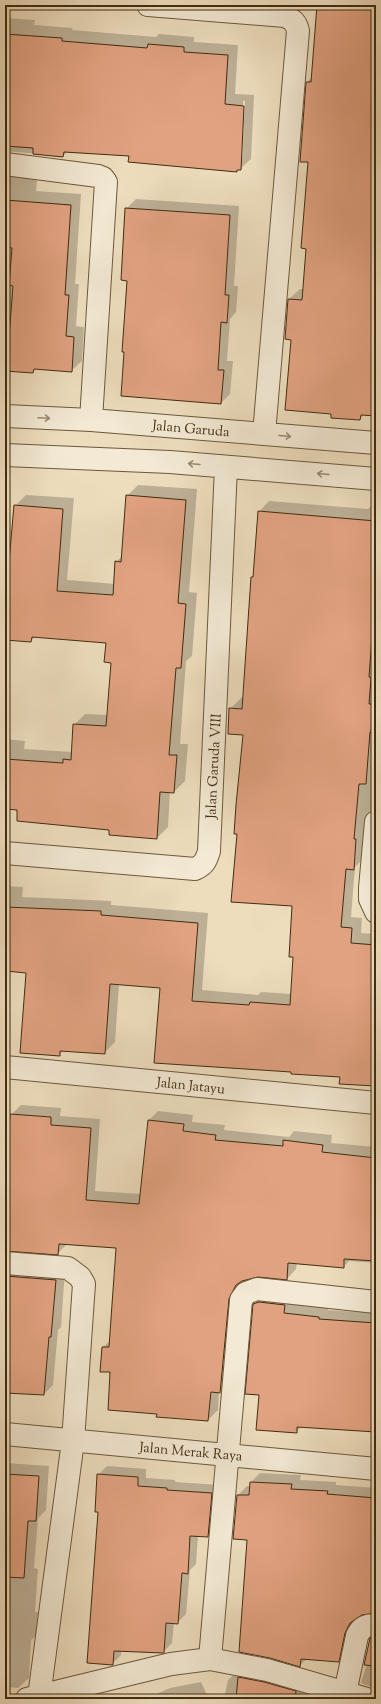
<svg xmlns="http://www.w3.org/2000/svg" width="381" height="1704" font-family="'Sorts Mill Goudy',serif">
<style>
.shadow{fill:#0003;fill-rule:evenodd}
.building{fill:#e1a281;stroke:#412c11}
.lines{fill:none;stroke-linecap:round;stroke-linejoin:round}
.street-casing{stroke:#6c583c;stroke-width:24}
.street{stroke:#f3e9d4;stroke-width:22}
.oneway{stroke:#9a8a72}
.labels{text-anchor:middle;stroke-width:3.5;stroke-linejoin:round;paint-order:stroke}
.street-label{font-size:14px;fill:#412c11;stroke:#f3e9d4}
</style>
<rect width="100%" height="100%" fill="#edddbd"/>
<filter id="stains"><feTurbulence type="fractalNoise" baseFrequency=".005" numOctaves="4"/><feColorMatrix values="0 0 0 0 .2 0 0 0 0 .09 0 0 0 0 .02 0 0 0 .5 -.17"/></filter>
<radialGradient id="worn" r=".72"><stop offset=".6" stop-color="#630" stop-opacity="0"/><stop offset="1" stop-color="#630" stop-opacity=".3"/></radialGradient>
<path class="shadow" d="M318,5H376V415L364,414L360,419L332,413L292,339L289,299L300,289H304L307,248L309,161L307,82L312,77Z
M5,18L35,20L34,25L73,28L72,30L156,37L159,34L194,37V42L238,45L235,94L254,95L251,159L240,169L237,170L130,155L68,151L63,156L5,151ZM243,101H245L242,161H240Z
M5,159L38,169L36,191L81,194L75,284H79L76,326L84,327L82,361L71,371L36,368L33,372L5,370L8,323H5Z
M136,199L239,206L234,286H238L236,312L230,319L227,361H233L230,394L221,403L125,351L128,280L126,209Z
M138,485L197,489L189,592L197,593L192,656L186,661L180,744H188L185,781L174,792L170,791L168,827L157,838L110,829L18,809L5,808V739L25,741L24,749L72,752L74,725L85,714L108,715L112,662L107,642L36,636L31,641L5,639L15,506L26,495L74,498L67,580L115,584L116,562L123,555L127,496Z
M269,501L368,509L376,501V809H372L367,815L364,858L355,867L351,917L362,918L361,933L376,934V1085L341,1076L292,1071L161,987L119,984L115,1042L105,1052L64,1050L59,1055L27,972L5,970V886L23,887L22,897L111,901V905L208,913L202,990L258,995L261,992L292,994L294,956L293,906L238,833L244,734L230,709L241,698H243L252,577L255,574L259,512Z
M21,1105L61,1108L60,1116L100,1119L95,1191L141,1194L149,1120L158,1111L193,1115L192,1122L225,1125L224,1130L289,1137L294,1131L332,1135L331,1143L376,1147V1263L349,1261L343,1267L297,1262L296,1269L287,1279L258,1276L242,1281L238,1288L230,1382L219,1391L218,1410L208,1420L158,1413L111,1371L103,1347L111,1340L117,1247L67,1244L57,1254L5,1250V1186H6L11,1115Z
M5,1261L65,1270L61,1327L58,1330L53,1385L44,1394L5,1392Z
M265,1294L294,1295L293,1304L328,1307V1310L376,1313V1437L371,1436V1431L302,1426L296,1432L260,1394L255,1304Z
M5,1463L49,1466L46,1510L38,1518L34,1568L38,1569L35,1612H38L36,1636L31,1640L29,1678L18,1688L5,1687Z
M107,1466L146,1469V1478L175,1480V1482L220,1485L216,1528L208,1536H198L196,1564L190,1570L186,1614L177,1623L174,1622L172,1643L163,1652L121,1650V1655L112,1664L99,1511L98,1475Z
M260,1473L301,1475L300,1480L336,1482V1485L376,1488V1612L363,1613L357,1617L354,1623L348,1652L338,1661L307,1659L300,1665L248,1539L238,1495L247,1486H251V1482Z
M376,1634V1689L361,1683L367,1664L370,1640Z
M238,1671L305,1682L303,1695L323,1699H224L228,1680Z
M201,1682L209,1699H145L170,1688Z"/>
<path class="building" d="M317,5H376V416L361,415L360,420L331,418V414L285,410L291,340L285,339L288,299L302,300L306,249L301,248L308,162H300L306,82H311Z
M5,34L62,38V41L147,48L148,44L184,47V52L228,55L225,104L244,106L241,170H237V172L128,162L129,156L64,152L63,157L33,154V148L5,146Z
M5,200L71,205L65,295H69L66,336L74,337L72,372L34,369L33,373L5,371L6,336L9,337L13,286L9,285L12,248L5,247Z
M125,208L230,215L225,295H229L227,323L221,322L218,370H224L221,404L121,396L124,352H122L127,281L121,280Z
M126,495L186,500L178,603L186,604L181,668H176L169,755H177L174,793L160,792L157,839L109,835V830L17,821V810L5,809V759L63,763V759L71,760L73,724L106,726L111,663L104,662L106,643L32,637L31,642L5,640V608L14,505L63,509L57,591L113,595L115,561L121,562Z
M258,511L376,521V584L369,677L371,678L369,704H373L371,732H370L366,784H359L354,839H356L354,870L346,869L341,927L352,928L351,943L376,945V1086L339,1084L340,1077L291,1074V1072L154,1063L160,988L110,984L105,1054L60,1051V1056L20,1053L26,973L6,971L8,934H5V907L101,911V915L198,923L192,1001L249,1005L250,1002L290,1005L293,957H289L292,906L231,902L237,834H234L236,805L243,735L228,734L229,708L242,709L251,577H253Z
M10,1114L51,1117V1125L91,1128L86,1200L139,1204L148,1120L184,1124L183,1131L216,1135L215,1140L283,1146V1140L323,1145L322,1152L376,1158V1261L344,1259V1268L288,1263L287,1280L258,1277L242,1281L236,1285L229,1299L220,1393L211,1392L208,1421L156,1417L157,1414L108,1410L110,1372H100L102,1347H109L116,1248L59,1244L58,1255L5,1251V1194Z
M5,1276L56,1280L51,1337H49L44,1395L5,1393Z
M259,1302L285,1305L284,1313L319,1317V1319L376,1323V1432L297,1427V1433L256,1430L259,1395L245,1394L253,1304Z
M5,1474L39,1476L36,1521H28L24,1578L5,1577Z
M97,1474L138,1477V1486L167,1488V1490L212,1493L208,1537L190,1536L188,1574L182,1573L178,1624L166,1623L164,1653L114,1651L113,1665L87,1663L98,1512H95Z
M250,1482L292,1484L291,1489L328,1491L327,1494L376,1498V1613L362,1615L350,1623L345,1633L339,1662L301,1659L300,1667L270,1658L239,1652L247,1540L233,1539L237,1495H249Z
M370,1638H376V1666L364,1665Z
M238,1677L264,1682L296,1691L295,1699H236Z"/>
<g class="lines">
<g class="street-casing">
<path id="street" d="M148,5L285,16C293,20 296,22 298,31L264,434
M5,164L98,176L103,178L106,182L91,420
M5,416L91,420L376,443
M5,455L170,462L376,479
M376,822L370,888V899L376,912
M5,853L195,869C204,865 206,861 209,851L226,467
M5,1067L376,1103
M5,1263L68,1268L80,1277L84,1284L73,1441L39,1697
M5,1434L376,1469
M210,1659L241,1300L246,1293L257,1289L376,1302
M345,1693L357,1636C361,1627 366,1625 376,1625
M27,1699L171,1664L210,1659L267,1670L367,1699"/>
</g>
<use href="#street" class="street"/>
</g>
<defs><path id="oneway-shaft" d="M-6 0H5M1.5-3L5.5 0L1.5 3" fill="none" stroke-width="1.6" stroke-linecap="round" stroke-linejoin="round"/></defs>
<g class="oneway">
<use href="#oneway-shaft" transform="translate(44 418) rotate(3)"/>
<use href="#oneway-shaft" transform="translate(285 436) rotate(5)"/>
<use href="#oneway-shaft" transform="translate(194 464) rotate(-175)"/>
<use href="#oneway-shaft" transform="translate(323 474) rotate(-175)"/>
</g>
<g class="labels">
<g class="street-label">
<text transform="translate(191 428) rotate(5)" y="5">Jalan Garuda</text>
<text transform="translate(213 766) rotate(-87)" y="5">Jalan Garuda VIII</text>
<text transform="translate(191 1085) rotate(6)" y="5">Jalan Jatayu</text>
<text transform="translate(191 1451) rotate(5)" y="5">Jalan Merak Raya</text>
</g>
</g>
<rect width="381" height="1704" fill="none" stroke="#edddbd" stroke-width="20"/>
<rect x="6" y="6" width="369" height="1692" fill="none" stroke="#412c11" stroke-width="2"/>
<rect x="10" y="10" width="361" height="1684" fill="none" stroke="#412c11"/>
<rect width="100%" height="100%" filter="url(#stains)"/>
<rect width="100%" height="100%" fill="url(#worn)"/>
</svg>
